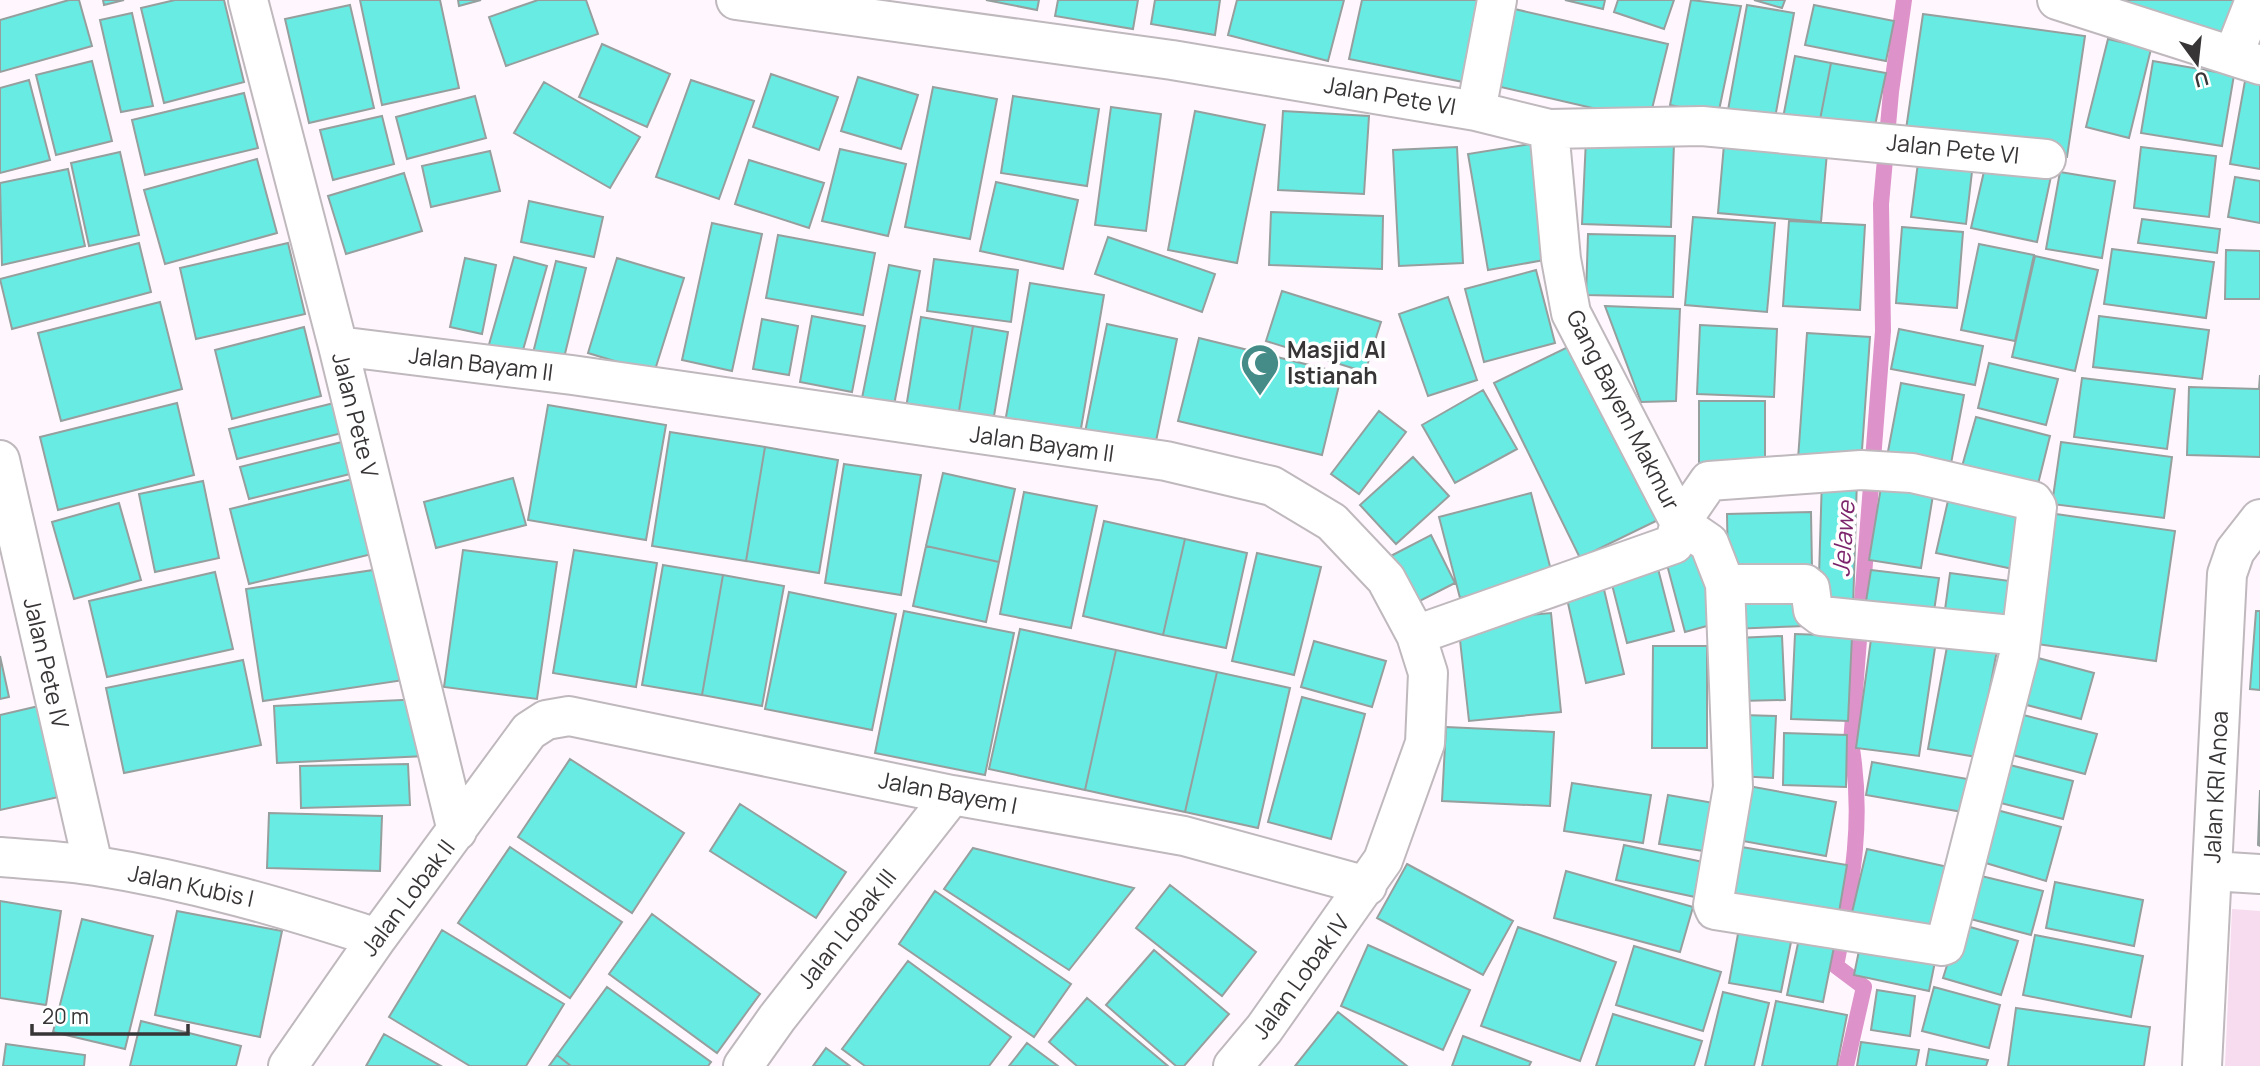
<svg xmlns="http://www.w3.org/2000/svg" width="2260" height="1066" font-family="Manrope,sans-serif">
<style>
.green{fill:#f7dbef}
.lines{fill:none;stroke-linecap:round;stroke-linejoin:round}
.stream{stroke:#de92ca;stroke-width:16}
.building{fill:#68ebe3;stroke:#969f9e;stroke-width:2}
.minor-casing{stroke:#bfb8bd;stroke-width:42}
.minor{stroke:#fff;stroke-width:38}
.labels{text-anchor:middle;stroke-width:7;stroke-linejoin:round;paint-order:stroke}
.street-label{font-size:23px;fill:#383537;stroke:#fff}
.poi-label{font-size:23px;font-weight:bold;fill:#383537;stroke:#fff;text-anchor:start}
.water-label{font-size:24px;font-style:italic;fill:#7d256c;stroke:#fff}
</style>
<rect width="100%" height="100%" fill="#fff7fd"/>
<path class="green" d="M2232,909L2260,911V1066H2225Z"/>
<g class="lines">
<path class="stream" d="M1846,1066L1864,987L1836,966C1851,888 1865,823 1851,743L1883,331L1881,204L1891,92L1904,0"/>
</g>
<path class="building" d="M69,0H79L92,46L0,72V20Z
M103,0H124L104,5Z
M175,0H224L244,82L164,103L141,8Z
M360,0H440L459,88L382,105Z
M458,0H481L459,6Z
M538,0H586L598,34L506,66L489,17Z
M986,0H1039L1037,10Z
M1058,0H1138L1133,29L1055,16Z
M1155,0H1220L1215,35L1151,24Z
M1237,0H1344L1328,61L1228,35Z
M1362,0H1485L1468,83L1349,59Z
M1565,0H1605L1603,9Z
M1618,0H1674L1664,29L1614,12Z
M1691,0L1741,6L1718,115L1670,105Z
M1754,0H1785L1782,8Z
M2108,0H2234L2218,46Z
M350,5L374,108L309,123L285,19Z
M1747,5L1794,13L1775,118L1728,110Z
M1814,5L1894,21L1886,61L1805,45Z
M1510,8L1668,44L1649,121L1492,85Z
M132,13L153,106L121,112L100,20Z
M1923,14L2085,36L2067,157L1905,136Z
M2108,39L2151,49L2129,138L2086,127Z
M602,44L670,74L647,127L579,97Z
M1795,56L1831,63L1819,125L1783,118Z
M92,61L112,141L56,155L36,75Z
M2153,61L2234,75L2222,146L2141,133Z
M1831,63L1886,73L1873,135L1819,125Z
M771,74L838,97L819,150L753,127Z
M858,77L918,95L901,149L841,131Z
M29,80L50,160L0,173V88Z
M691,80L754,101L719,199L656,177Z
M2245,81L2260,84V169L2230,164Z
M544,82L640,137L610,188L514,133Z
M933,87L997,99L970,239L905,227Z
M244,93L258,148L145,175L132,120Z
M475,96L486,138L407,159L396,117Z
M1013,96L1099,109L1087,186L1001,173Z
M1111,107L1161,114L1146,231L1095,225Z
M1195,111L1265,125L1237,263L1168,250Z
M1283,111L1369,116L1364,194L1278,190Z
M382,116L394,164L333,180L320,130Z
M1725,133L1828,141L1821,222L1718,213Z
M1586,139L1674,143L1671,227L1582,224Z
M1531,144L1550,259L1488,270L1468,154Z
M1457,147L1463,263L1399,266L1393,150Z
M1920,147L1974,154L1966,224L1911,217Z
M2141,147L2216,156L2209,217L2134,208Z
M840,149L906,164L888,236L822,221Z
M490,151L500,191L431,207L422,166Z
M120,152L139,235L89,246L71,163Z
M1988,154L2053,167L2037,242L1971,228Z
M257,159L277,233L165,264L144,190Z
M749,160L824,183L809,228L735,204Z
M68,169L85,246L2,265L0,183Z
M2060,172L2115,181L2102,258L2046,249Z
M404,173L422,231L346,254L328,196Z
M2235,177L2260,181V223L2228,217Z
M996,182L1078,200L1063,269L980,251Z
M529,201L603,217L594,257L521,242Z
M1271,212L1383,216L1382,269L1269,265Z
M1693,217L1775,223L1767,312L1685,305Z
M2142,219L2220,229L2217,253L2138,243Z
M1789,221L1865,225L1860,310L1783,306Z
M712,223L762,234L732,371L682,360Z
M1902,227L1963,232L1957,308L1896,303Z
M1588,234L1675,236L1673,297L1586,295Z
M778,235L875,253L863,315L766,298Z
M1108,237L1215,274L1202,312L1095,274Z
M139,243L151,292L12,329L0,279Z
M288,243L305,314L196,339L180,268Z
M1979,244L2034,255L2015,341L1961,330Z
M2112,249L2214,262L2206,318L2104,304Z
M2226,250L2260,251V299H2225Z
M2035,256L2098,270L2075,371L2012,357Z
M514,257L547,266L521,357L488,348Z
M465,258L496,265L482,334L450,327Z
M617,258L684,278L654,373L588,353Z
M934,259L1018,270L1011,322L927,311Z
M556,261L586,268L561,370L531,361Z
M889,265L920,271L894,405L862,398Z
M1536,270L1555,343L1484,362L1465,289Z
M1030,283L1104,295L1079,440L1004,428Z
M1282,291L1381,322L1365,372L1266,341Z
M1448,297L1477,380L1428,396L1399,314Z
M160,302L182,389L61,421L38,333Z
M1605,306L1680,309L1676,401L1641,402Z
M812,316L865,326L852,392L800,382Z
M2099,316L2209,330L2202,379L2093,367Z
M921,317L973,326L956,429L904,420Z
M762,319L798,326L789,375L753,369Z
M1107,324L1177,339L1154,451L1084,437Z
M1700,325L1777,329L1774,397L1697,394Z
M973,326L1008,332L991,434L956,429Z
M304,327L321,396L232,419L215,350Z
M1899,329L1983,346L1975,385L1891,369Z
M1807,333L1870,337L1861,464L1798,459Z
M1199,338L1342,373L1322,455L1178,421Z
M1572,345L1658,520L1580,558L1494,383Z
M1989,363L2058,379L2046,425L1978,408Z
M2260,375V457L2187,455L2189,387L2259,389Z
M2082,378L2175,389L2167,449L2074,437Z
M1901,383L1964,395L1949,474L1886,462Z
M1483,390L1517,449L1455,483L1422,425Z
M1699,401H1765V474H1699Z
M177,403L194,475L58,510L40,437Z
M334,403L342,433L237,459L229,429Z
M548,405L666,425L646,540L528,520Z
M1379,411L1406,432L1359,494L1331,474Z
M1976,417L2050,436L2035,496L1959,477Z
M670,432L765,447L746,561L652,546Z
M346,441L354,473L249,499L240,467Z
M2061,442L2172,457L2164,518L2052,504Z
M765,447L838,460L819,573L746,561Z
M1413,457L1449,496L1396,544L1360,505Z
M844,464L921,475L901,595L825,583Z
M943,473L1015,489L999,562L926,546Z
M1883,475L1935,483L1921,568L1869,560Z
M357,478L376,553L249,584L230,509Z
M513,478L526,525L436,548L424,502Z
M1822,478L1857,479L1853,609H1818Z
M203,481L219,558L155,572L139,494Z
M1024,492L1097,506L1071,628L1000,614Z
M1950,492L2032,510L2018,570L1936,553Z
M1531,493L1552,574L1460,598L1439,517Z
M119,503L141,580L74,599L52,522Z
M1811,512L1812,569L1728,571L1727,514Z
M2049,513L2175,531L2156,661L2030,643Z
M1104,521L1185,539L1163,635L1083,616Z
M1431,535L1455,583L1408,607L1383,560Z
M1185,539L1247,553L1226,648L1163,635Z
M926,546L999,562L986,622L913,606Z
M463,550L557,562L537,699L444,687Z
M574,550L657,563L636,687L553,673Z
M1706,550L1725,621L1685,632L1666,561Z
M1257,553L1321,567L1294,675L1232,661Z
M1656,561L1674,631L1627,643L1609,573Z
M663,565L723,575L702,695L642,685Z
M387,568L404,680L263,701L246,589Z
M1871,570L1939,578L1932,624L1864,614Z
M215,572L233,649L107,677L89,601Z
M1950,573L2025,583L2019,627L1944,617Z
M723,575L784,586L762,706L702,695Z
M1602,581L1624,674L1586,683L1565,590Z
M789,592L896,614L872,730L765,709Z
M1806,594V626L1731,629L1730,597Z
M904,611L1014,633L985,775L875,753Z
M2256,611H2260V690L2250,689Z
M1551,613L1561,712L1469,721L1458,622Z
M1020,629L1116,650L1085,790L989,769Z
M1872,632L1936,641L1919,756L1856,748Z
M1795,634L1852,636L1848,721L1791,719Z
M1782,636L1785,700L1740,701L1737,638Z
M1949,636L1998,645L1977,757L1928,749Z
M1314,641L1386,661L1372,707L1301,687Z
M1653,646H1707V748H1652Z
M1116,650L1217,672L1185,812L1085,790Z
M2027,655L2094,673L2081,719L2015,702Z
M0,656L9,697L0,699Z
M243,660L261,745L124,773L106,688Z
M1217,672L1290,688L1258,828L1185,812Z
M1302,697L1365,714L1331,839L1268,822Z
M423,699L426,756L277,763L274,706Z
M43,705L63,796L0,810V715Z
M2012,712L2097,734L2085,774L2001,752Z
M1741,715L1776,716L1773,778L1738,776Z
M1446,727L1554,732L1550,806L1442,801Z
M1784,733L1847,735L1846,787L1783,785Z
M570,759L684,833L632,913L518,837Z
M1872,762L1973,780L1968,813L1866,795Z
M2002,763L2073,781L2063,819L1993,801Z
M408,764L410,805L301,808L300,766Z
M1572,783L1651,795L1643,843L1564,831Z
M1743,785L1836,802L1826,856L1732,839Z
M2260,790V846L2258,845Z
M1668,795L1725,805L1716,853L1659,844Z
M740,804L846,872L816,918L710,851Z
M1993,809L2061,827L2046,881L1979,861Z
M269,813L382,816L380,871L267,868Z
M1624,845L1703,862L1695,897L1616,880Z
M1736,846L1847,865L1837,924L1726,906Z
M510,847L622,922L570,998L458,923Z
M973,848L1134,888L1069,970L944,889Z
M1867,849L1957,869L1940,941L1850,921Z
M1407,864L1513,921L1483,975L1377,918Z
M1566,871L1693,907L1680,952L1554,918Z
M1973,874L2043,891L2031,935L1963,917Z
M2055,882L2143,900L2134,946L2046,928Z
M1170,885L1256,952L1222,996L1136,928Z
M935,891L1071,984L1034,1037L899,944Z
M0,901L61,911L46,1005L0,998Z
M177,911L282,931L260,1037L155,1015Z
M652,914L760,994L717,1053L609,974Z
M82,919L153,936L125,1049L53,1032Z
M1740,923L1793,932L1781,992L1729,983Z
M1960,924L2018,941L2001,995L1943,978Z
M1518,927L1616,962L1580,1061L1481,1026Z
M442,930L564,1004L526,1066H470L389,1017Z
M1800,934L1835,942L1823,1002L1787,995Z
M2035,935L2143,956L2131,1017L2023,995Z
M1862,936L1937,952L1929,991L1854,975Z
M1368,945L1470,990L1443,1050L1341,1006Z
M1634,946L1721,972L1703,1031L1616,1005Z
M1154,950L1229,1014L1184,1066H1176L1106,1005Z
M908,961L1011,1037L989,1066H865L842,1049Z
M607,987L711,1062L708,1066H571L557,1055Z
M1934,987L2000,1005L1989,1048L1922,1031Z
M1877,990L1915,996L1910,1036L1871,1030Z
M1723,992L1769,1003L1754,1066H1705Z
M1087,998L1168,1066H1077L1049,1042Z
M1776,1001L1847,1015L1837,1066H1762Z
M2016,1008L2150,1027L2144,1066H2008Z
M1338,1012L1407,1066H1295Z
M1613,1014L1702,1041L1694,1066H1596Z
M141,1021L241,1046L236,1066H130Z
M384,1034L441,1066H366Z
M1463,1036L1531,1062L1529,1066H1452Z
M1861,1042L1919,1050L1916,1066H1857Z
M1027,1043L1058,1066H1009Z
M6,1044L85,1055L84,1066H3Z
M826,1048L850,1066H813Z
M1929,1049L1988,1060L1986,1066H1926Z
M557,1055L571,1066H549Z"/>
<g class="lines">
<g class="minor-casing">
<path id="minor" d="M248,0L338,346L457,831
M736,0L1172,60L1476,111L1549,129L1702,126L2046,159
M2057,0L2260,65
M2233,56L2255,0
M1476,111L1497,0
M338,346L572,375L1166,461L1272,486L1332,522L1386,579L1416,635L1428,673L1425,743L1383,860L1264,1029L1233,1066
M0,460L93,865
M1861,470L1912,473L2033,501L2037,507L2019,655L1945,945L1942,946L1715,910L1713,905L1733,787L1725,584L1709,543L1680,523L1709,481Z
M1725,584H1805L1810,588L1813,610L1821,616L2021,636
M1416,635L1674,544L1680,523L1571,313L1561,259L1549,129
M0,857C32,860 65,861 96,866C192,881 284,908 377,938
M2212,871L2260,874
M288,1066L377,938L529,731L546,720L569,716L952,795L1184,836L1367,886
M743,1066L777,1018L952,795
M2202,1066L2227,574L2235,551L2260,519"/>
</g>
<use href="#minor" class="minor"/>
</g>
<defs>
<g id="mosque-pin" transform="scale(2.0125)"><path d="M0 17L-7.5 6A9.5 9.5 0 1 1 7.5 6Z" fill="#458c88" stroke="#fff"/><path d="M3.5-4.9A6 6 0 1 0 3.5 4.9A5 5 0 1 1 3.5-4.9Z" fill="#fff"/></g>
</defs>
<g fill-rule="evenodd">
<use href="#mosque-pin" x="1260" y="363"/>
</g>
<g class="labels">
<g class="street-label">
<text transform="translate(1390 96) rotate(10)" y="8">Jalan Pete VI</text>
<text transform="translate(1953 149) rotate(6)" y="8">Jalan Pete VI</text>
<text transform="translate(481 364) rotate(7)" y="8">Jalan Bayam II</text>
<text transform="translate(1623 410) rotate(63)" y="8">Gang Bayem Makmur</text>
<text transform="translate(355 415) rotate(76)" y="8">Jalan Pete V</text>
<text transform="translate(1042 444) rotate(8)" y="8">Jalan Bayam II</text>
<text transform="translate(46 663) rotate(77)" y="8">Jalan Pete IV</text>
<text transform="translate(2216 787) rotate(-87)" y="8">Jalan KRI Anoa</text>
<text transform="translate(948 793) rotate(11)" y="8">Jalan Bayem I</text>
<text transform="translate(191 886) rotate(12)" y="8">Jalan Kubis I</text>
<text transform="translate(408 898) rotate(-53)" y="8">Jalan Lobak II</text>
<text transform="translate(847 929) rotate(-52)" y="8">Jalan Lobak III</text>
<text transform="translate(1301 977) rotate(-54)" y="8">Jalan Lobak IV</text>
</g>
<g class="poi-label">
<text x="1287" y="358">Masjid Al<tspan x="1287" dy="26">Istianah</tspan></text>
</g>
<g class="water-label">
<text transform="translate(1844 539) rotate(-86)" y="8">Jelawe</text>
</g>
</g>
<g transform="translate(2197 63) rotate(165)" stroke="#ffffff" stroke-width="5" paint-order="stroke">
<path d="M0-5L12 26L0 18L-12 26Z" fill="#383537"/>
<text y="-10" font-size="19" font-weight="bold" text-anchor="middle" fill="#383537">U</text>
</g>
<path d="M32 1024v10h156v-10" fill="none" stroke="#383537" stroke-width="3.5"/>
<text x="42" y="1024" font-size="21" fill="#383537" stroke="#ffffff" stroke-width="5" paint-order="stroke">20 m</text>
</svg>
